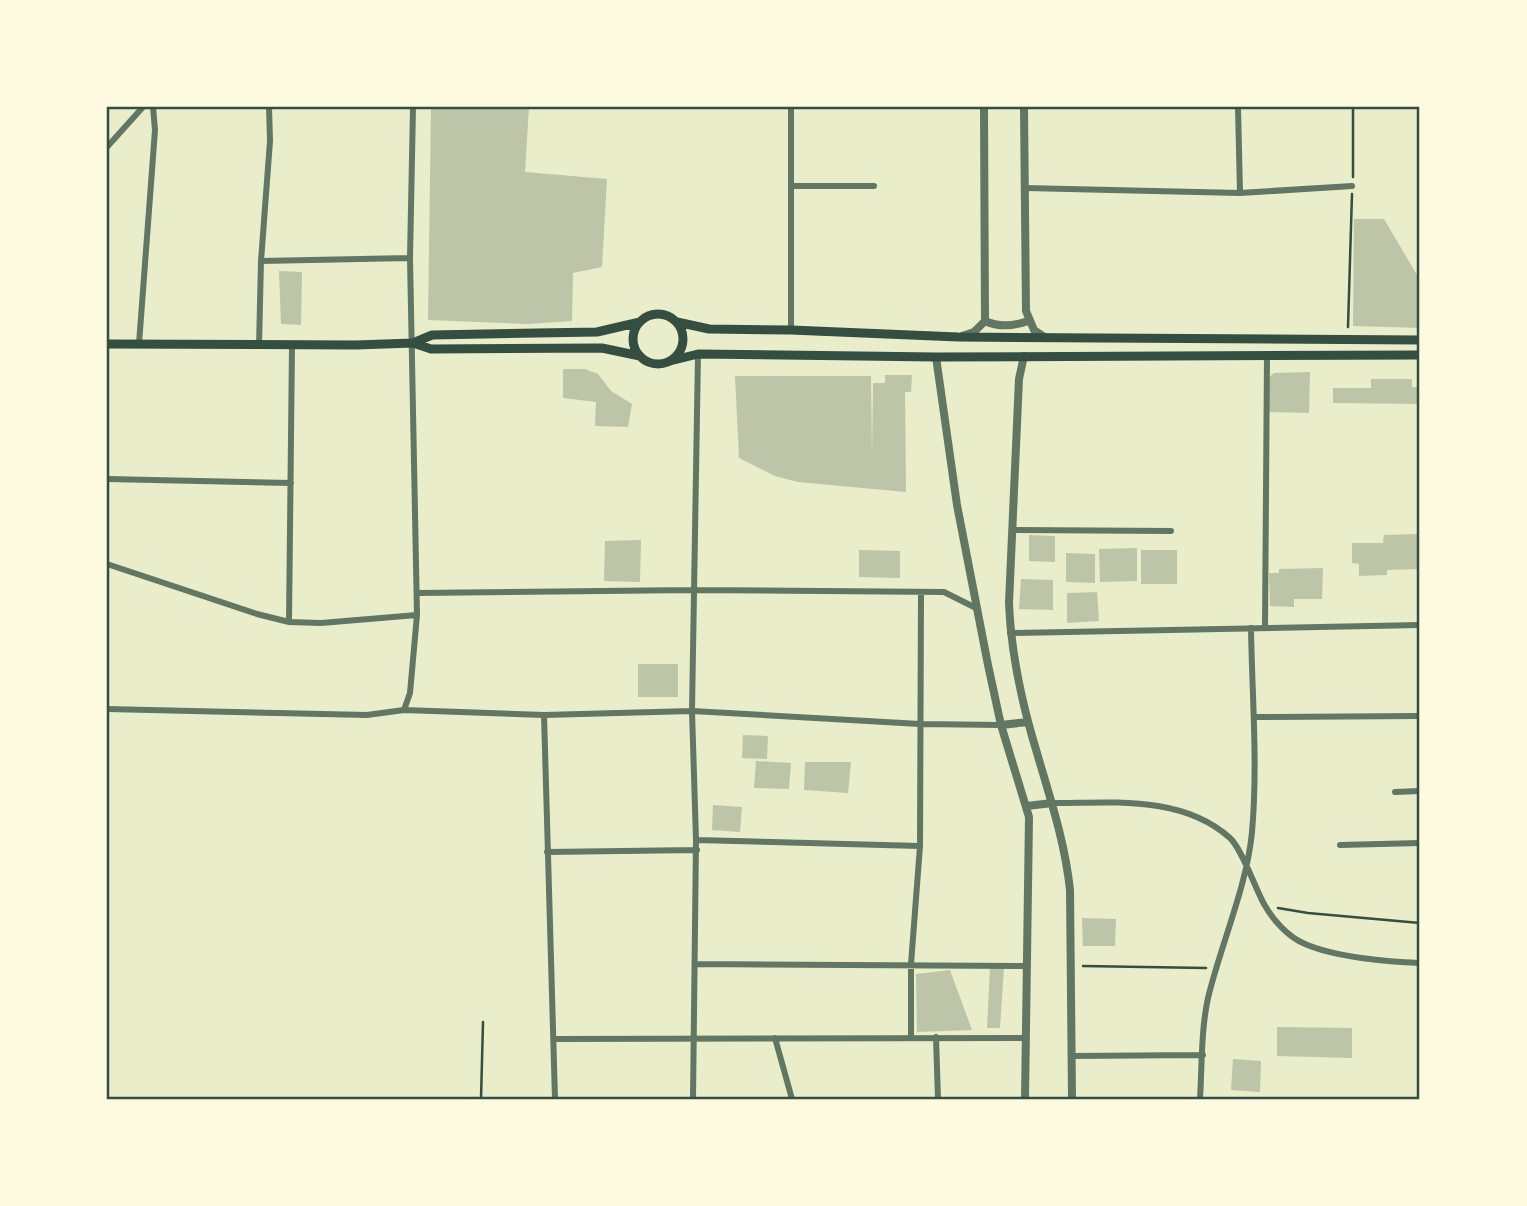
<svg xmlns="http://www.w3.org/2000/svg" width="1527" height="1206" font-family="'Work Sans',sans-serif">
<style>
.building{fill:#bcc5a7}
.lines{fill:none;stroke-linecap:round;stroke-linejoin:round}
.path{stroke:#344e41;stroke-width:2.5}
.minor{stroke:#617663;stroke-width:6}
.tertiary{stroke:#617663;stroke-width:8}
.secondary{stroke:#344e41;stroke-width:9}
.neatline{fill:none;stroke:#344e41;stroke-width:2.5}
</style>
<rect width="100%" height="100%" fill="#e9edc9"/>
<path class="building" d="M431,107H529L525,172L607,179L602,267L573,273L572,321L528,324L428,320Z
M1354,219H1384L1420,280V328L1353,326Z
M279,271L302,272L301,325L281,324Z
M563,369H585L598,374L611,391L632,404L628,427L595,426L596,402L563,398Z
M1310,372L1309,413L1267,412L1268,378L1274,373Z
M885,375H912L911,392H905L906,492L798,482L775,476L739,458L735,376H871L872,457L873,383H885Z
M1371,379H1412V387H1420V404L1333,403V388H1371Z
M1420,534V569L1387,570V575L1359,576V564L1352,563V543H1383L1384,535Z
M1029,535L1055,536V562L1029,561Z
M641,540L640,582L604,581L605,541Z
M1137,548V581L1100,582L1099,549Z
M859,550L900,551V578L859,577Z
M1141,550H1177V584H1141Z
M1066,553L1095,554V583L1066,582Z
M1323,568L1322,599H1294V607L1270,606L1269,573H1279V569Z
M1021,579L1053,580V610L1019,609Z
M1097,592L1099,621L1067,623V593Z
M638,664H678V697H638Z
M743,735L768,736L767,759L742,758Z
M756,761L791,763L789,789L754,788Z
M805,762H851L848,793L804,790Z
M713,805L742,807L740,832L712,830Z
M1082,918L1116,919L1115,946H1083Z
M990,967L1004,968L1000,1028H987Z
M950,970L972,1030L917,1032L916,974Z
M1277,1027L1352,1028V1058L1277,1056Z
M1233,1059L1261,1061L1260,1092L1231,1090Z"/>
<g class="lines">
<path class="path" d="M1353,177V107
M1348,327L1352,194
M1278,908L1308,913L1420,923
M1083,966L1206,968
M481,1099L483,1022"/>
<path class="minor" d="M791,107V330
M1238,107L1240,193
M107,147L143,107
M791,186H874
M1025,188L1240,193L1352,186
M261,261L410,258
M139,344L155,130L153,107
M259,346L261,261L270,141L269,107
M107,479L291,483
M1014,530L1171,531
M107,564L257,614L289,622L321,623L417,615
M417,593L694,590L944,592L978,609
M289,622L292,345
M1265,628L1267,355
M1010,633L1420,625
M107,709L367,715L404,710L544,715L692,711L920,724L1001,725
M404,710L410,693L417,615L410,258L413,107
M544,715L555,1099
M1255,717L1420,716
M1395,792L1420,791
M1052,803C1112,803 1182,795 1230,838C1242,849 1255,888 1264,904C1273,920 1288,937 1305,944C1335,957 1387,962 1420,963
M696,840L920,846
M1340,845L1420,843
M547,852L697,850
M695,964L1027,966
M911,1036V964L920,846L921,592
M936,1037L938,1099
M775,1038L792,1099
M554,1039L1026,1038
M1071,1056L1203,1055
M693,1099L696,840L692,711L698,354
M1200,1099C1202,1066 1201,1030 1208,998C1221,944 1247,886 1252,832C1258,764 1252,696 1251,628"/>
<path class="tertiary" d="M1024,107L1026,311L1034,330L1046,338
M985,321C998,327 1014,326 1028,321
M962,336L974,332L985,321L984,107
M1024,356L1019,379L1009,603C1011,654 1022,704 1037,753C1050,798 1065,842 1070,890L1072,1099
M936,357L957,505L988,665L1001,725L1029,817L1025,1099
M1001,725L1028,722
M1027,806L1052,803"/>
<path class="secondary" d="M633 339a25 25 0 1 1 50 0a25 25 0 1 1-50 0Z
M677,322L709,329L791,330L958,337L1420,340
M413,343L431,349L602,348L640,356
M107,344L356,345L413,343L432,335L597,332L640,322
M670,361L698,354L936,357L1420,355"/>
</g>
<rect width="1527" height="1206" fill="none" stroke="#fefae0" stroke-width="217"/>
<rect x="108" y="108" width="1310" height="990" class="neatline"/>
</svg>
